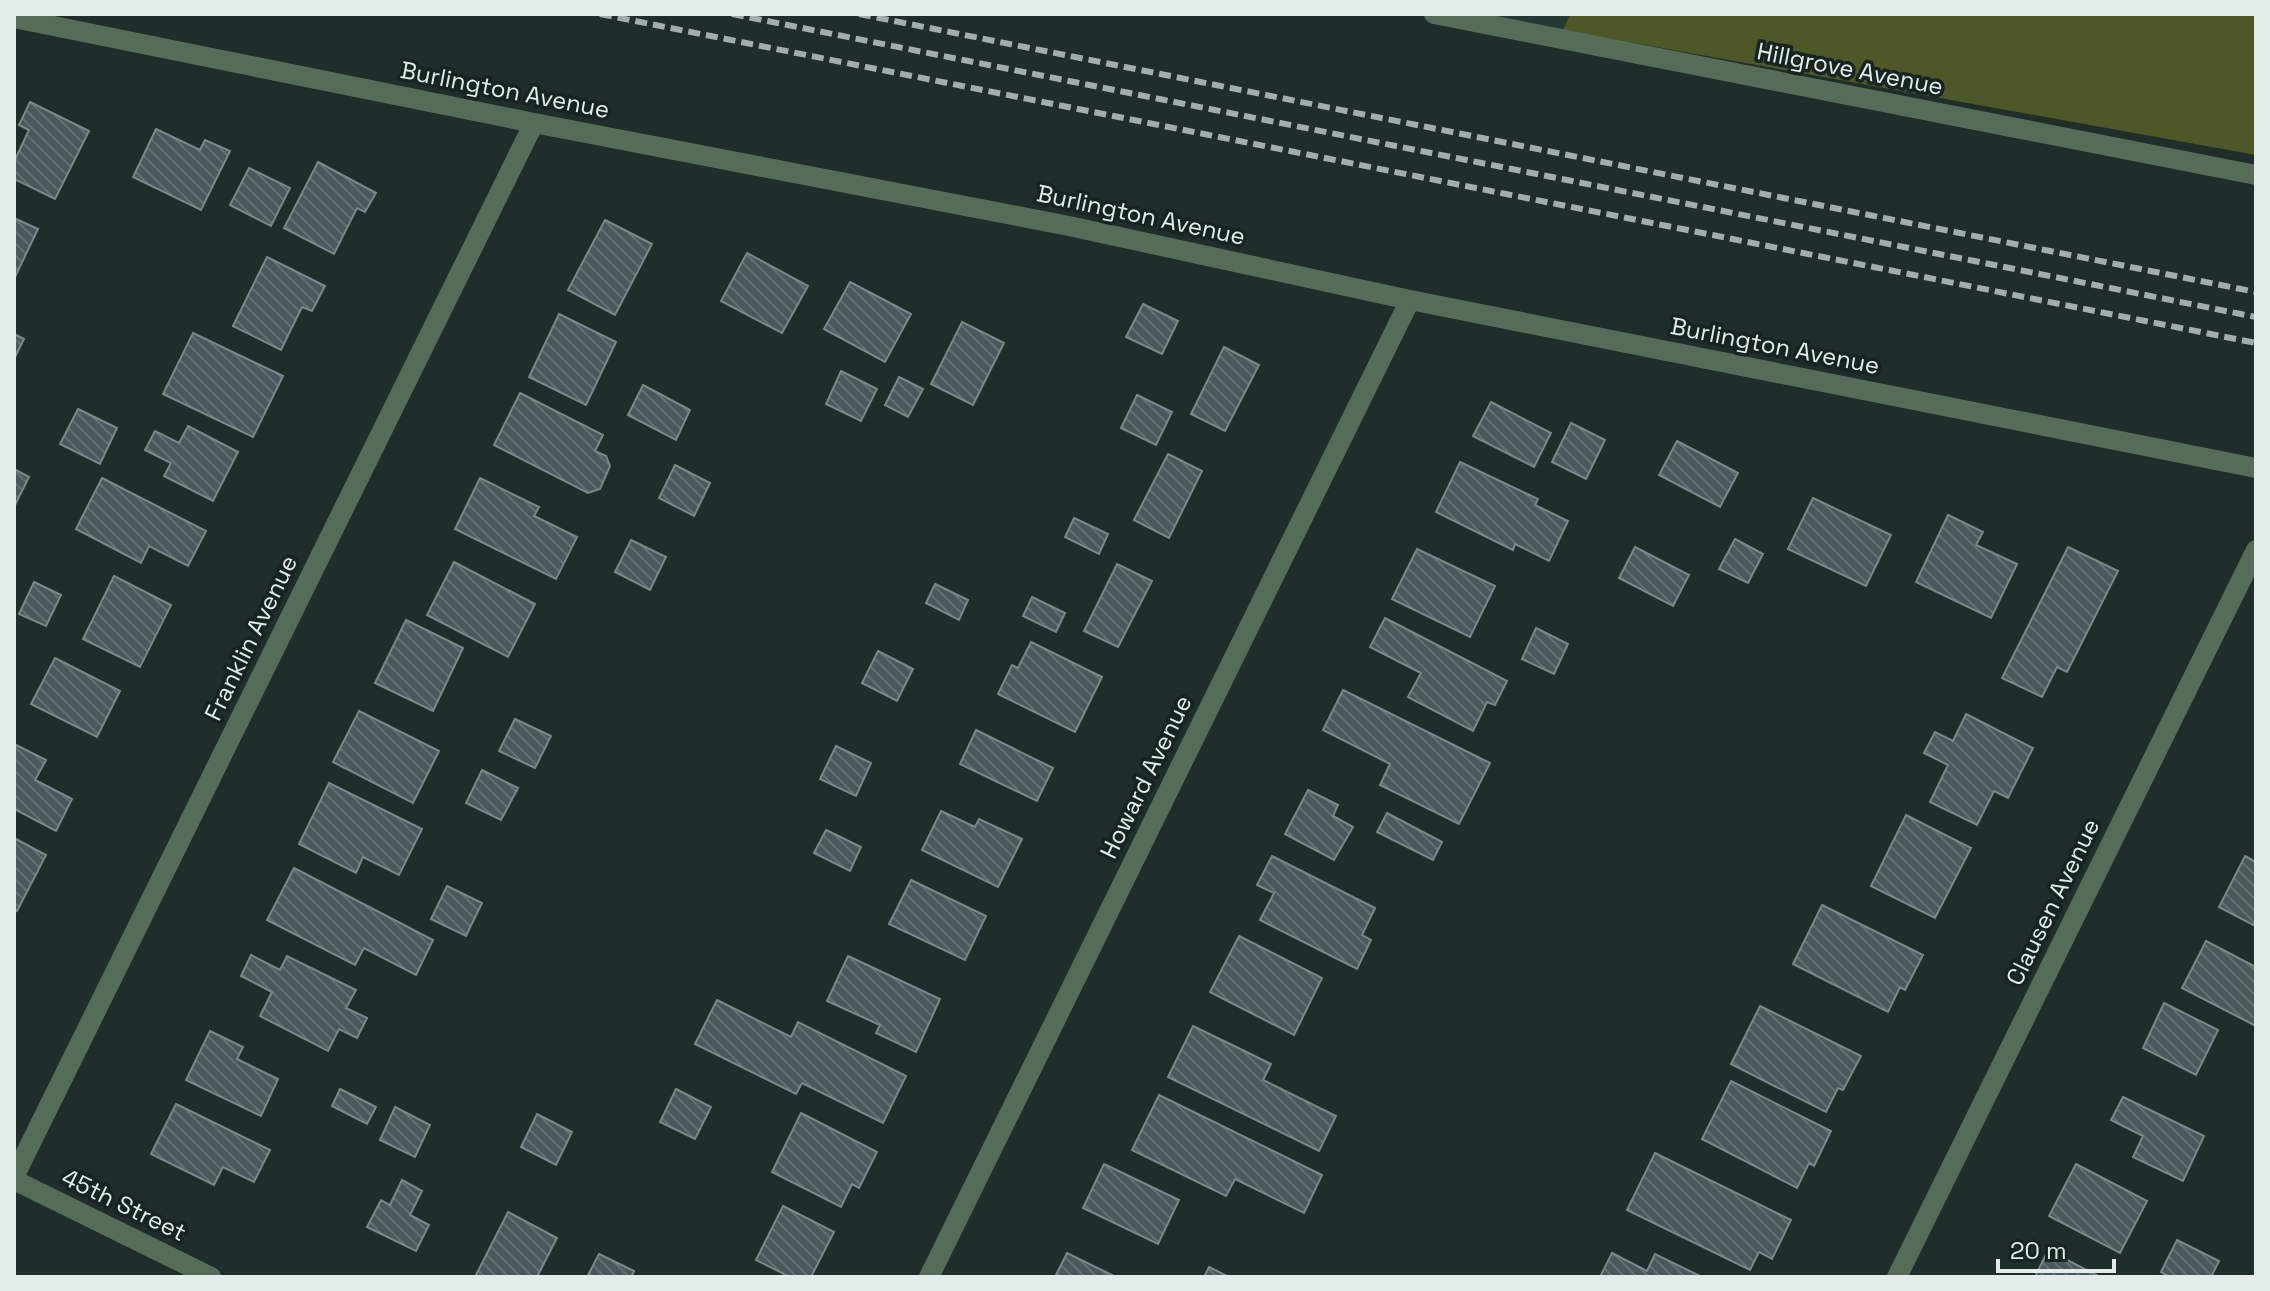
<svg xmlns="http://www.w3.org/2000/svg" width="2270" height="1291" font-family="'Space Grotesk',sans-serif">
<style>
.built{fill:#233934}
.park{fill:#4e5728}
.building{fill:url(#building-back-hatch);stroke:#78898c;stroke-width:2}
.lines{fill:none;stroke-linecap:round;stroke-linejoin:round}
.minor{stroke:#556c58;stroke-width:20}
.rail{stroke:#a3adab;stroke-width:6;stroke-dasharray:12 6;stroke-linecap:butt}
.labels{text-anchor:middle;stroke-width:7;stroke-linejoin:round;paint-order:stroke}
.street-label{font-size:24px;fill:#e4ecea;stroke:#172421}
</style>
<defs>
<pattern id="building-back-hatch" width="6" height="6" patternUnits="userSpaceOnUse" patternTransform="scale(2)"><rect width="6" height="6" fill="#49585b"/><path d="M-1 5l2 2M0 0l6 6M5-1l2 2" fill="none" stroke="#637073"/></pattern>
</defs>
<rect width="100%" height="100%" fill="#202e2b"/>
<path class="built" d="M1486,14H1570L1563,29Z"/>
<path class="park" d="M1570,14H2256V155L1563,30Z"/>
<path class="building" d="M30,102L89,131L55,199L14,179V162L29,130L19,125Z
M156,129L200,150L205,140L230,151L201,210L133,177Z
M318,162L376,193L365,212L357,208L334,254L284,228Z
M249,168L290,188L271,226L230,205Z
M14,218L38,229L14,279Z
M605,220L652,244L615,315L568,290Z
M747,253L808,286L782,333L721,301Z
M267,257L325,286L312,311L302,307L281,350L233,326Z
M850,282L911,314L885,362L824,329Z
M1143,304L1178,321L1162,354L1126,337Z
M559,314L616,342L586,405L529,377Z
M962,322L1004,343L973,405L931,384Z
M193,333L283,376L253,437L163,394Z
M14,334L24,339L14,359Z
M1224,347L1259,365L1225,431L1191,414Z
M841,371L877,389L861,421L826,404Z
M899,377L923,389L908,417L885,405Z
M643,385L690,410L676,440L628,415Z
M520,393L603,435L595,451L606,456L610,466L600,489L588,493L494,445Z
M1137,395L1172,412L1156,445L1121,428Z
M1491,402L1551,433L1534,467L1473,436Z
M78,409L117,428L100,464L60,444Z
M1571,423L1605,440L1586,479L1552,462Z
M188,426L238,452L213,501L164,476L171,463L145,450L155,431L179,443Z
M1677,441L1738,473L1720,507L1659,475Z
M1168,454L1202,471L1169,538L1134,520Z
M1460,462L1538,499L1535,505L1568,521L1549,561L1515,544L1513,550L1436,512Z
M675,465L710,483L694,516L659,498Z
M14,469L29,477L14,507Z
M102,478L206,531L188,566L149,546L141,563L76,529Z
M480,478L539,507L534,516L577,537L556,579L455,529Z
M1813,498L1891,535L1866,586L1788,549Z
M1948,515L1983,532L1976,545L2017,564L1991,618L1916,582Z
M1074,518L1108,534L1099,554L1065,537Z
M1735,539L1763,554L1748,583L1719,569Z
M631,540L666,557L650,590L615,572Z
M1635,547L1689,575L1673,606L1619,578Z
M2068,547L2118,571L2067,672L2057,667L2042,697L2002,678Z
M1417,549L1495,586L1470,637L1392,599Z
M454,562L535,604L508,657L427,615Z
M1117,564L1152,581L1118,647L1084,631Z
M114,576L171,605L140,667L83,639Z
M34,582L61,595L46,626L19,614Z
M935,584L968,600L959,620L926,603Z
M1032,597L1065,613L1056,632L1023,616Z
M1385,618L1507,681L1495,705L1487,702L1473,731L1408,697L1421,673L1370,647Z
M406,620L463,648L433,711L375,683Z
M1536,628L1568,644L1554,674L1522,659Z
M1031,642L1102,677L1075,732L998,694L1012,665L1018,668Z
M878,651L913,669L897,701L862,683Z
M55,658L120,691L97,737L31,704Z
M1343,690L1490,763L1459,824L1380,785L1390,764L1323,730Z
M359,711L439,751L413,803L333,762Z
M1966,714L2033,748L2008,798L1994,791L1977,825L1930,802L1948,765L1924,753L1935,732L1953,741Z
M515,719L551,736L535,768L499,751Z
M976,730L1053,768L1037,801L960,764Z
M14,744L46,760L35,780L72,799L56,831L14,809Z
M836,746L871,763L856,796L820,779Z
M482,770L518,788L501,820L466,803Z
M329,783L422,829L399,875L363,857L356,873L299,844Z
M1308,790L1338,805L1333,816L1353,827L1334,860L1285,834Z
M941,811L975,827L979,819L1022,839L998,887L922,850Z
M1387,813L1442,842L1433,860L1377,832Z
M1906,815L1971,848L1935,918L1871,886Z
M826,830L861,847L850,871L814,853Z
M14,838L46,855L17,911L14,909Z
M1272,856L1375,908L1362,935L1371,940L1357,969L1260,920L1274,893L1257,885Z
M2245,856L2256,862V919L2253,925L2219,907Z
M294,868L433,940L416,975L364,948L355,965L267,920Z
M911,880L986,916L965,960L889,924Z
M447,886L482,903L466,936L431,919Z
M1822,905L1923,955L1905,990L1900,987L1888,1012L1793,964Z
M1239,936L1322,978L1294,1035L1210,992Z
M2206,941L2256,967V1026L2182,988Z
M251,955L280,970L287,956L356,990L346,1008L367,1018L357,1038L339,1029L328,1051L260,1016L272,992L241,976Z
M848,956L940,999L916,1052L876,1033L880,1025L827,1001Z
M717,1000L791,1037L798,1022L906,1076L883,1123L802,1083L796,1094L695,1044Z
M2164,1003L2218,1030L2196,1075L2143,1048Z
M1760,1006L1861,1056L1843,1090L1838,1088L1826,1112L1731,1064Z
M1193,1026L1271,1064L1263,1080L1336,1116L1319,1151L1168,1077Z
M210,1031L243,1047L237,1059L278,1079L261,1116L186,1080Z
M1731,1081L1831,1131L1814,1166L1809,1163L1797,1188L1702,1139Z
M340,1089L376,1107L367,1124L332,1106Z
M676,1089L711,1107L695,1139L660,1122Z
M1159,1095L1322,1175L1304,1213L1235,1179L1226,1196L1132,1150Z
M2123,1097L2204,1136L2183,1181L2133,1157L2143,1136L2111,1120Z
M176,1104L270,1150L254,1182L223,1167L214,1185L151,1154Z
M395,1107L430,1125L415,1157L380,1140Z
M801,1113L877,1152L859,1188L852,1184L841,1207L772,1172Z
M537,1114L572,1132L556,1165L521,1147Z
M1655,1153L1791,1220L1772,1259L1759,1252L1750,1270L1627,1210Z
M1104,1164L1179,1200L1158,1244L1083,1208Z
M2076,1164L2147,1201L2120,1253L2049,1216Z
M402,1180L422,1191L410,1215L429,1225L416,1251L367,1227L381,1200L390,1205Z
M783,1206L834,1232L811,1277H790L756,1260Z
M508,1212L557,1238L537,1277H475Z
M2177,1240L2219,1261L2211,1277H2170L2161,1272Z
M2048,1250L2100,1277H2035Z
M1067,1253L1116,1277H1055Z
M1612,1253L1647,1271L1655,1254L1702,1277H1600Z
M599,1254L634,1271L631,1277H587Z
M1209,1267L1229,1277H1204Z"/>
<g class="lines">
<path class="minor" d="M1434,14L2256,175
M14,18L534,123L1069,226L1410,300L2256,468
M14,1177L534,123
M14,1180L211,1277
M929,1277L1410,300
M1897,1277L2256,550"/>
<path class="rail" d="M600,14L2256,343
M732,14L2256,317
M859,14L2256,292"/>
</g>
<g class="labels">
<g class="street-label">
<text transform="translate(1850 69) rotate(11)" y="8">Hillgrove Avenue</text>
<text transform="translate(505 90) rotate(11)" y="8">Burlington Avenue</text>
<text transform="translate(1141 215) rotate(12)" y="8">Burlington Avenue</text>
<text transform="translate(1775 346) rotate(11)" y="8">Burlington Avenue</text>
<text transform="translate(251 638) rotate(-64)" y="8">Franklin Avenue</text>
<text transform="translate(1146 777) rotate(-64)" y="8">Howard Avenue</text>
<text transform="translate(2053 902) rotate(-64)" y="8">Clausen Avenue</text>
<text transform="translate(124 1205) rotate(26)" y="8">45th Street</text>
</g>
</g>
<rect width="2270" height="1291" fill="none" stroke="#e4ecea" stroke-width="32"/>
<path d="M1998 1259v12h116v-12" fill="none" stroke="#e4ecea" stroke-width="4"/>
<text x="2010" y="1259" font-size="24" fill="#e4ecea" stroke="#172421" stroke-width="6" paint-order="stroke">20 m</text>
</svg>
